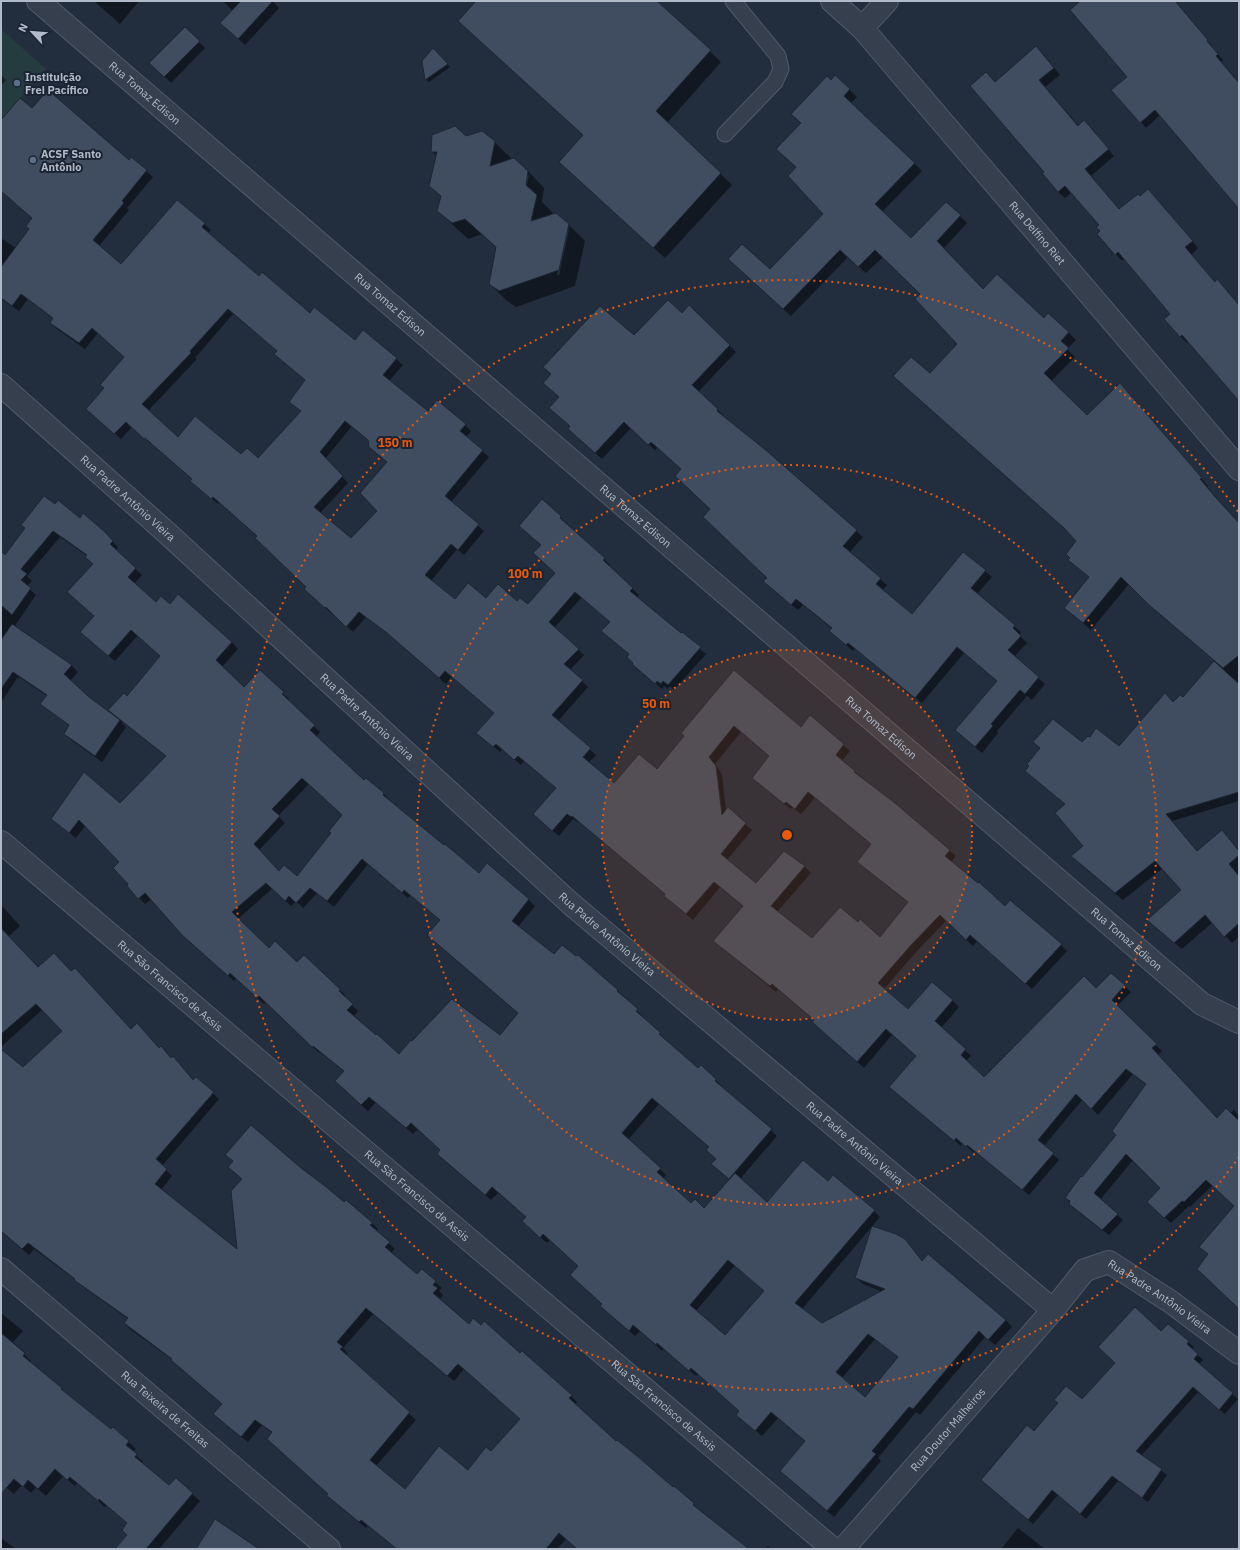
<svg xmlns="http://www.w3.org/2000/svg" width="1240" height="1550" font-family="'IBM Plex Sans',sans-serif">
<style>
.green{fill:#243b3f}
.shadow{fill:#0007;fill-rule:evenodd}
.building{fill:#404d60;stroke:#1d2634;fill-rule:evenodd}
.lines{fill:none;stroke-linecap:round;stroke-linejoin:round}
.service-casing{stroke:#515a68;stroke-width:17}
.minor-casing{stroke:#515a68;stroke-width:24}
.tertiary-casing{stroke:#515a68;stroke-width:24}
.service{stroke:#363f4e;stroke-width:15}
.minor{stroke:#363f4e;stroke-width:22}
.tertiary{stroke:#363f4e;stroke-width:22}
.ring{fill:none;stroke:#e8590c;stroke-width:2;stroke-dasharray:2 4}
.service-dot{fill:#5c6f8a;stroke:#1b2432;stroke-width:1.5}
.labels{text-anchor:middle;stroke-width:4;stroke-linejoin:round;paint-order:stroke}
.poi-label{font-size:11px;font-weight:bold;fill:#b1bac9;stroke:#1b2432;text-anchor:start}
.street-label{font-size:11px;fill:#b1bac9;stroke:#1b2432}
.centre{fill:#e8590c;stroke:#1b2432;stroke-width:2}
.ring-label{font-size:12px;text-anchor:middle;font-weight:bold;fill:#e8590c;stroke:#1b2432;stroke-width:4;stroke-linejoin:round;paint-order:stroke}
</style>
<rect width="100%" height="100%" fill="#222d3e"/>
<path class="green" d="M1,29L46,69L1,120Z"/>
<path class="shadow" d="M94,1H139L120,24Z
M223,1H272L279,8L245,45L222,23L233,11Z
M477,1H655L721,62L667,123L732,185L665,258L571,173L584,135Z
M1082,1H1174L1212,46L1211,47L1223,60L1221,62L1239,83V208L1160,115L1146,128L1141,122L1128,77Z
M185,28L205,48L171,83L151,63Z
M433,50L450,67L429,82L426,79L423,61Z
M1043,54L1060,75L1045,87L1079,126L1091,128L1114,156L1091,176L1120,210L1148,190L1198,248L1191,255L1215,283L1239,305V401L1189,341L1187,343L1180,336L1171,314L1125,258L1122,261L1116,254L1102,231L1101,225L1072,192L1065,198L1058,192L1045,172L995,83Z
M1,75L6,80L1,85Z
M835,76L857,97L851,103L922,171L882,212L911,240L946,203L967,223L943,249L983,290L1044,319L1068,332L1076,340L1067,349L1075,357L1051,381L1087,416L1127,392L1208,486L1207,487L1239,524V801L1172,821L1198,852L1222,831L1239,850V937L1232,943L1213,922L1182,949L1156,928L1182,890L1163,868L1123,900L1080,864L1072,856L1084,846L1066,805L1082,744L1120,748L1173,703L1183,699L1215,661L1157,612L1129,584L1091,630L1065,608L1090,578L1070,560L1078,541L1069,531L894,376L930,375L958,344L922,294L883,257L866,273L848,257L791,316L737,267L770,270L825,214L797,168L802,123Z
M32,109L129,162L132,159L153,177L127,208L129,210L99,246L121,265L178,201L211,230L208,233L259,277L310,314L355,341L363,331L396,359L403,365L389,381L428,412L465,425L471,431L466,437L489,457L451,502L484,531L464,555L457,549L431,581L455,600L486,599L528,605L556,574L542,546L526,532L560,517L566,523V524L604,559L610,565L609,567L639,595L636,598L706,654L674,690L670,686L668,689L664,686L662,689L639,670L630,655L603,631L611,622L582,597L554,628L584,655L570,670L588,687L558,721L596,755L588,763L614,785L657,770L734,672L801,728L810,716L850,751L842,761L949,850L956,856L951,862L1005,907L1061,945L1067,951L1032,989L977,941L973,946L946,921L917,951L884,989L908,1010L932,984L953,1001L959,1007L941,1028L971,1056L966,1061L984,1078L1097,990L1111,974L1125,986L1131,992L1117,1006L1162,1051L1158,1055L1217,1119L1230,1114L1234,1110L1239,1116V1308L1209,1255L1200,1247L1235,1207L1213,1185L1190,1207L1189,1206L1171,1223L1154,1208L1161,1187L1133,1160L1100,1200L1123,1220L1109,1235L1076,1210L1066,1198L1117,1135L1147,1085L1133,1074L1098,1115L1083,1099L1044,1146L1059,1160L1029,1195L974,1151L973,1152L963,1143L961,1146L897,1093L917,1056L892,1035L864,1068L820,1028L815,1021L778,989L776,992L714,941L744,907L720,887L693,920L671,902L666,895L579,821L578,822L573,819L559,836L540,820L557,788L524,761L521,765L502,749L500,752L484,739L495,713L452,676L446,684L394,639L366,617L353,632L333,613L332,614L312,595L307,587L258,536L219,502L218,504L198,487L193,480L152,443L151,444L132,427L121,439L94,415L105,388L125,357L98,333L85,349L57,329L51,323L54,319L28,299L19,311L1,299V238L93,301L107,283L1,190V121ZM233,314L278,351L275,354L306,381L290,402L301,411L258,460L178,438L148,411L197,359L195,358ZM352,426L369,440L388,462L378,511L351,539L320,513L348,483L325,459ZM741,732L770,757L753,778L759,784L791,809L792,807L801,814L815,798L872,844L858,862L909,903L880,938L858,924L813,939L777,912L811,873L805,867L784,853L756,885L727,860L752,830L728,809L726,811L722,774L715,764Z
M466,137L494,142L511,158L510,161L528,171L544,188L542,202L552,212V215L569,225L585,241L575,286L516,307L506,300L490,284L497,248L482,234L468,239L438,211L442,197L437,156L432,152ZM527,175H529L526,190H524ZM567,230H569L559,275H557Z
M689,307L736,352L698,392L718,410L724,416V417L863,537L849,553L887,585L882,591L912,615L985,571L992,577L977,594L1021,632L1019,635L1027,643L1014,657L1045,684L1032,700L1027,696L997,731L998,733L982,753L963,736L998,682L964,653L922,703L855,649L853,651L837,637L832,629L803,605L798,610L771,588L768,578L711,509L682,469L658,447L655,450L631,428L602,459L575,435L571,426L550,408L634,336L682,314Z
M55,505L105,534L118,547L116,551L142,575L134,584L156,603L170,605L179,596L232,642L238,649L222,667L245,689L260,671L289,699L287,701L320,732L316,737L364,781L366,779L384,794L390,800L389,801L479,874L487,865L529,900L535,906L518,927L554,955L617,990L624,997L623,998L643,1016L642,1018L666,1040L665,1041L699,1070L701,1067L722,1086L721,1087L771,1130L777,1136L740,1179L767,1203L828,1183L874,1211L880,1217L802,1309L822,1324L883,1292L863,1284L856,1278L923,1262L1006,1320L1012,1327L995,1345L985,1337L920,1415L916,1412L878,1458L881,1461L834,1517L787,1477L806,1442L778,1418L762,1436L744,1421L740,1411L698,1374L696,1376L664,1348L662,1351L640,1331L635,1336L608,1312L579,1266L550,1240L547,1243L529,1227L527,1217L498,1193L491,1200L444,1160L442,1150L418,1129L413,1134L376,1102L368,1111L342,1088L345,1072L320,1052L319,1053L266,1002L264,1004L237,978L234,981L189,941L152,899L145,904L139,898L129,884L120,862L86,825L76,838L59,825L120,805L167,757L123,722L122,723L126,727L102,762L71,740L65,733L70,726L42,704L47,696L19,677L18,679L17,678L1,703V561ZM60,537L87,556L86,557L93,564L95,616L88,638L115,661L138,635L161,656L127,697L110,710L115,716V717L89,698L70,681L78,672L72,666L14,627L36,595L27,586L32,581L27,576ZM309,784L343,816L332,833L298,878L279,872L259,850L285,823L278,816ZM368,864L408,898L411,895L441,920L428,935L519,1014L500,1036L399,1055L353,1017L358,1011L345,998L346,996L304,956L297,964L269,949L238,919L273,888L291,906L296,901L303,908L317,893L334,907ZM659,1104L710,1147L717,1159L719,1170L730,1180L704,1209L692,1205L663,1179L666,1175L628,1140ZM735,1265L765,1292L725,1336L696,1311ZM875,1339L899,1358L865,1398L842,1378Z
M1,905L20,926L8,937L39,969L60,960L131,1030L179,1064L194,1081L196,1078L219,1099L162,1166L172,1176L161,1190L238,1251L243,1179L234,1162L226,1155L300,1169L344,1204L372,1223L378,1229L376,1231L395,1249L391,1253L417,1276L422,1270L435,1282L442,1288L439,1291L443,1295L439,1300L469,1325L520,1354L571,1396L577,1402L575,1405L616,1442L747,1549H577L566,1539L557,1549H397L368,1525L366,1528L334,1502L328,1495L329,1494L272,1433L262,1425L248,1442L221,1420L223,1404L173,1360L131,1330L125,1323L128,1319L82,1286L76,1280L34,1249L29,1255L15,1243L1,1216V1050L23,1069L63,1031L43,1009L1,1047ZM373,1314L454,1381L464,1369L521,1419L491,1452L468,1471L405,1490L376,1466L416,1420L346,1355L348,1354L343,1348Z
M1,1313L23,1331L13,1342L25,1353L24,1354L31,1361L30,1363L68,1396L111,1430L113,1428L129,1442L136,1449L133,1452L143,1462L142,1464L169,1487L176,1479L200,1501L159,1549H116L128,1535V1524L107,1505L105,1507L77,1483L75,1486L63,1476L46,1496L36,1487L31,1493L22,1485L14,1494L1,1483Z
M1168,1325L1194,1347L1192,1350L1203,1360L1199,1365L1238,1399L1225,1414L1198,1392L1141,1456L1167,1475L1148,1502L1118,1481L1086,1519L1058,1495L1033,1524L987,1485L1034,1433L1082,1401Z
M1018,1528L1045,1549H1001Z
M1,1538L16,1549H1Z
M768,1546L771,1549H765Z"/>
<path class="building" d="M241,1H273L238,39L220,23Z
M476,1H657L711,50L656,111L721,173L653,248L559,162L583,135L458,21Z
M1080,1H1175L1208,40L1207,41L1218,54L1216,56L1239,83V209L1155,110L1140,123L1111,90L1127,77L1070,10Z
M185,27L200,41L164,77L149,63Z
M1036,46L1054,68L1039,80L1078,126L1084,120L1109,149L1085,169L1119,209L1138,194L1140,196L1148,189L1193,241L1185,247L1215,282L1217,279L1239,305V401L1182,335L1180,337L1164,319L1170,314L1118,252L1115,255L1097,234L1100,231L1096,227L1099,225L1065,186L1058,192L1042,173L1044,172L970,86L986,72L995,82Z
M433,48L448,64L425,80L422,61Z
M835,75L850,89L844,96L915,163L875,204L911,238L946,202L961,215L937,241L983,289L997,274L1044,318L1048,313L1069,332L1061,341L1069,348L1044,373L1087,415L1120,383L1202,478L1200,479L1217,499L1239,523V655L1223,668L1148,604L1121,577L1083,623L1064,608L1089,577L1068,560L1070,558L1066,554L1076,541L1064,528L893,376L911,357L930,373L957,344L915,299L920,294L875,250L858,267L840,250L783,309L728,259L742,244L770,269L823,214L788,176L796,167L776,149L801,123L791,114L827,76L831,80Z
M48,90L129,160L131,157L147,170L122,201L124,203L93,240L121,264L177,200L205,223L202,227L218,241L259,276L262,272L310,313L314,307L355,340L363,330L397,358L383,375L428,411L437,400L466,424L460,431L483,450L445,496L479,524L458,550L451,544L425,575L455,599L468,583L486,598L498,584L517,601L520,598L528,604L555,573L533,553L541,545L519,526L542,499L561,516L560,518L605,558L603,560L633,588L630,591L681,633L682,632L701,647L668,685L663,681L661,684L657,681L655,684L632,664L633,663L627,657L629,654L601,631L610,622L575,592L549,622L579,649L564,664L583,680L552,715L591,748L583,757L614,783L639,754L657,769L684,736L681,733L734,670L801,727L810,715L844,744L836,755L855,771L854,772L895,803L950,850L945,856L978,883L979,882L1005,906L1010,900L1062,944L1025,984L970,935L966,940L940,915L911,945L878,983L908,1009L932,982L953,1000L935,1021L966,1049L961,1055L984,1077L1084,976L1096,988L1111,973L1125,985L1112,1000L1157,1044L1152,1048L1217,1118L1226,1108L1239,1121V1309L1197,1269L1208,1254L1199,1247L1234,1206L1206,1180L1184,1202L1182,1201L1164,1218L1147,1202L1160,1188L1126,1154L1094,1193L1118,1214L1102,1230L1069,1204L1070,1201L1065,1198L1081,1176L1082,1177L1116,1135L1112,1131L1146,1084L1126,1069L1091,1109L1076,1094L1038,1140L1054,1153L1022,1190L967,1145L966,1147L956,1138L954,1141L889,1087L916,1056L886,1029L857,1062L812,1022L814,1020L772,984L770,986L713,941L743,906L714,882L686,914L664,896L665,894L572,816L571,817L567,814L552,831L533,814L556,788L518,756L514,760L496,744L493,747L476,733L494,713L445,671L439,678L387,633L359,612L346,627L326,607L325,608L304,589L306,587L255,538L257,536L213,497L211,499L190,481L192,479L145,438L144,439L126,422L114,434L86,409L104,388L100,385L124,357L92,328L79,343L50,323L53,318L21,294L12,306L1,298V267L29,229L26,226L32,218L1,191V120L20,98L32,108ZM228,309L277,351L274,354L305,380L289,402L301,411L258,458L247,448L241,454L195,416L178,437L142,404L191,353L190,351ZM345,421L368,440L369,447L387,462L360,493L377,511L351,538L314,507L343,476L320,452ZM734,726L769,756L752,778L784,804L786,802L795,809L808,792L871,844L857,862L908,902L880,937L860,919L858,922L840,907L812,938L771,906L805,866L784,851L756,883L721,854L746,823L728,807L722,815L716,766L709,757Z
M455,126L466,136L482,131L495,141L490,166L514,158L528,171L526,185L537,195L531,221L556,213L569,224L559,270L499,291L489,284L496,247L465,219L452,223L437,211L441,196L429,186L437,152H431L432,135Z
M668,300L682,313L689,305L730,345L692,385L718,409L717,411L768,452L857,530L843,546L881,578L876,584L912,614L963,552L986,570L971,588L1015,625L1013,628L1021,636L1008,650L1039,677L1025,694L1020,690L991,724L993,726L975,747L955,730L997,681L957,647L915,698L848,643L846,645L829,631L832,628L796,599L791,605L763,581L767,578L703,517L710,509L675,476L681,469L651,442L648,445L624,422L595,453L568,429L570,426L549,408L559,397L543,383L551,374L543,367L600,306L634,335Z
M44,496L55,504L58,500L80,518L83,513L106,533L113,541L110,544L136,568L128,577L156,602L161,596L170,604L178,594L232,642L216,660L244,687L260,670L284,692L282,694L315,725L310,730L364,780L366,778L384,793L383,795L444,845L445,844L479,873L487,863L529,899L512,921L554,954L562,945L576,956L578,955L618,990L617,991L638,1009L636,1011L661,1033L659,1034L698,1068L701,1065L716,1079L715,1081L772,1129L729,1179L711,1164L716,1159L706,1150L709,1147L652,1098L622,1133L661,1168L657,1172L691,1203L695,1199L704,1208L735,1173L767,1202L803,1160L828,1181L833,1175L875,1210L795,1303L822,1323L885,1289L855,1278L872,1226L896,1234L905,1239L922,1261L928,1254L1006,1320L988,1340L979,1331L913,1409L909,1407L872,1451L876,1454L827,1511L780,1471L805,1441L771,1412L755,1431L736,1415L739,1411L691,1368L689,1371L657,1343L656,1345L633,1325L629,1331L600,1306L602,1304L570,1275L578,1266L543,1234L540,1238L522,1221L526,1217L492,1187L485,1195L437,1154L440,1150L411,1123L406,1128L369,1097L361,1105L335,1081L344,1071L313,1046L312,1047L259,996L257,998L230,973L228,976L182,935L145,893L138,899L127,886L128,884L113,868L119,862L79,820L69,833L51,819L84,772L120,803L166,756L108,710L124,693L127,696L160,656L131,630L108,656L80,632L94,616L67,592L93,564L85,557L87,555L53,531L21,569L27,574L21,580L31,588L12,615L1,605V551L5,555L25,528L21,525ZM302,778L342,815L329,831L331,833L297,876L284,865L279,871L254,844L280,816L272,809ZM362,859L402,893L404,890L440,920L427,935L518,1013L500,1035L452,999L412,1041L411,1040L399,1054L377,1034L376,1035L347,1010L353,1004L339,991L340,989L304,955L297,962L275,941L269,948L232,912L266,883L285,901L289,896L296,903L310,888L327,901ZM728,1260L764,1291L725,1335L690,1305ZM868,1334L898,1357L865,1397L836,1372Z
M12,624L72,665L64,674L89,697L120,720L95,756L64,734L69,725L40,704L47,695L13,672L1,689V640Z
M1214,661L1239,684V792L1166,814L1197,851L1222,830L1239,851V855L1229,864L1239,876V923L1224,937L1205,915L1174,943L1147,920L1181,890L1155,861L1115,893L1071,856L1083,846L1055,813L1065,804L1025,771L1029,766L1027,764L1040,748L1033,742L1053,719L1082,742L1088,736L1090,737L1096,728L1119,746L1165,693L1173,702L1180,695L1183,697Z
M1,928L38,967L54,953L71,971L75,968L131,1029L137,1023L159,1048L161,1046L171,1058L173,1056L193,1080L196,1077L214,1092L156,1159L167,1169L155,1184L237,1249L231,1191L242,1179L228,1167L233,1161L225,1155L251,1125L301,1168L325,1186L344,1202L346,1200L373,1223L370,1225L390,1242L385,1247L417,1274L422,1269L436,1281L433,1285L438,1288L433,1293L469,1324L473,1318L481,1325L484,1321L520,1353L522,1351L572,1395L569,1398L616,1441L617,1440L637,1456L673,1487L674,1486L694,1503L693,1505L749,1549H577L559,1533L546,1549H397L361,1520L359,1522L326,1495L328,1494L267,1439L272,1432L255,1420L241,1437L213,1414L222,1404L171,1360L172,1359L124,1323L128,1318L74,1280L75,1279L28,1243L22,1249L1,1231V1049L23,1067L62,1031L36,1004L1,1034ZM366,1308L447,1376L458,1364L520,1419L491,1451L486,1447L468,1470L439,1446L405,1489L370,1460L410,1412L340,1349L343,1347L337,1342Z
M1135,1307L1161,1331L1168,1324L1189,1341L1187,1344L1198,1354L1194,1359L1233,1393L1219,1410L1193,1387L1136,1451L1162,1469L1142,1498L1112,1476L1080,1514L1052,1490L1028,1520L981,1480L1027,1425L1034,1431L1058,1403L1054,1400L1066,1386L1082,1399L1115,1363L1098,1347Z
M1,1333L25,1353L23,1356L62,1388L61,1389L111,1429L113,1427L129,1441L126,1445L137,1454L135,1457L169,1485L176,1478L193,1493L146,1549H115L127,1535L122,1530L127,1523L99,1499L98,1501L70,1477L67,1480L55,1469L38,1489L28,1480L23,1487L14,1479L1,1494Z
M215,1519L259,1549H196Z"/>
<g class="lines">
<g class="service-casing">
<path id="service" d="M725,134L775,82L781,69L778,56L733,1"/>
</g>
<g class="minor-casing">
<g id="minor">
<path id="s1" d="M38,1L1202,1004L1239,1022"/>
<path id="s2" d="M832,1L862,28L1239,469"/>
<path d="M862,28L887,1"/>
<path id="s3" d="M1,842L833,1549"/>
<path id="s4" d="M1,1269L329,1549"/>
</g>
</g>
<g class="tertiary-casing">
<g id="tertiary">
<path id="s5" d="M1,385L167,533L570,903L1053,1310"/>
<path id="s6" d="M843,1549L1053,1310L1085,1270L1109,1262L1171,1302L1239,1353"/>
</g>
</g>
<use href="#service" class="service"/>
<use href="#minor" class="minor"/>
<use href="#tertiary" class="tertiary"/>
</g>
<circle cx="787" cy="835" r="185" fill="#e8590c" fill-opacity=".12"/>
<g class="ring">
<circle cx="787" cy="835" r="185"/>
<circle cx="787" cy="835" r="370"/>
<path d="M1239 1157A555 555 0 1 1 1239 513"/>
</g>
<g class="service-dot">
<circle cx="17" cy="83" r="4"/>
<circle cx="33" cy="160" r="4"/>
</g>
<g class="labels">
<g class="poi-label">
<text x="25" y="81">Instituição<tspan x="25" dy="13">Frei Pacífico</tspan></text>
<text x="41" y="158">ACSF Santo<tspan x="41" dy="13">Antônio</tspan></text>
</g>
<g class="street-label">
<text dy="4" stroke="none"><textPath href="#s1" startOffset="141">Rua Tomaz Edison</textPath></text>
<text dy="4" stroke="none"><textPath href="#s2" startOffset="310">Rua Delfino Riet</textPath></text>
<text dy="4" stroke="none"><textPath href="#s1" startOffset="465">Rua Tomaz Edison</textPath></text>
<text dy="4" stroke="none"><textPath href="#s5" startOffset="170">Rua Padre Antônio Vieira</textPath></text>
<text dy="4" stroke="none"><textPath href="#s1" startOffset="789">Rua Tomaz Edison</textPath></text>
<text dy="4" stroke="none"><textPath href="#s5" startOffset="494">Rua Padre Antônio Vieira</textPath></text>
<text dy="4" stroke="none"><textPath href="#s1" startOffset="1113">Rua Tomaz Edison</textPath></text>
<text dy="4" stroke="none"><textPath href="#s5" startOffset="818">Rua Padre Antônio Vieira</textPath></text>
<text dy="4" stroke="none"><textPath href="#s1" startOffset="1437">Rua Tomaz Edison</textPath></text>
<text dy="4" stroke="none"><textPath href="#s3" startOffset="222">Rua São Francisco de Assis</textPath></text>
<text dy="4" stroke="none"><textPath href="#s5" startOffset="1142">Rua Padre Antônio Vieira</textPath></text>
<text dy="4" stroke="none"><textPath href="#s3" startOffset="546">Rua São Francisco de Assis</textPath></text>
<text dy="4" stroke="none"><textPath href="#s6" startOffset="456">Rua Padre Antônio Vieira</textPath></text>
<text dy="4" stroke="none"><textPath href="#s3" startOffset="870">Rua São Francisco de Assis</textPath></text>
<text dy="4" stroke="none"><textPath href="#s4" startOffset="216">Rua Teixeira de Freitas</textPath></text>
<text dy="4" stroke="none"><textPath href="#s6" startOffset="159">Rua Doutor Malheiros</textPath></text>
</g>
</g>
<circle cx="787" cy="835" r="6" class="centre"/>
<g class="ring-label">
<text x="395" y="447">150 m</text>
<text x="525" y="578">100 m</text>
<text x="656" y="708">50 m</text>
</g>
<rect width="1240" height="1550" fill="none" stroke="#b1bac9" stroke-width="4"/>
<g transform="translate(32 32) rotate(296)" stroke="#1b2432" stroke-width="3" paint-order="stroke">
<path d="M0-3L7 15L0 10L-7 15Z" fill="#b1bac9"/>
<text y="-6" font-size="11" font-weight="bold" text-anchor="middle" fill="#b1bac9">N</text>
</g>
</svg>
